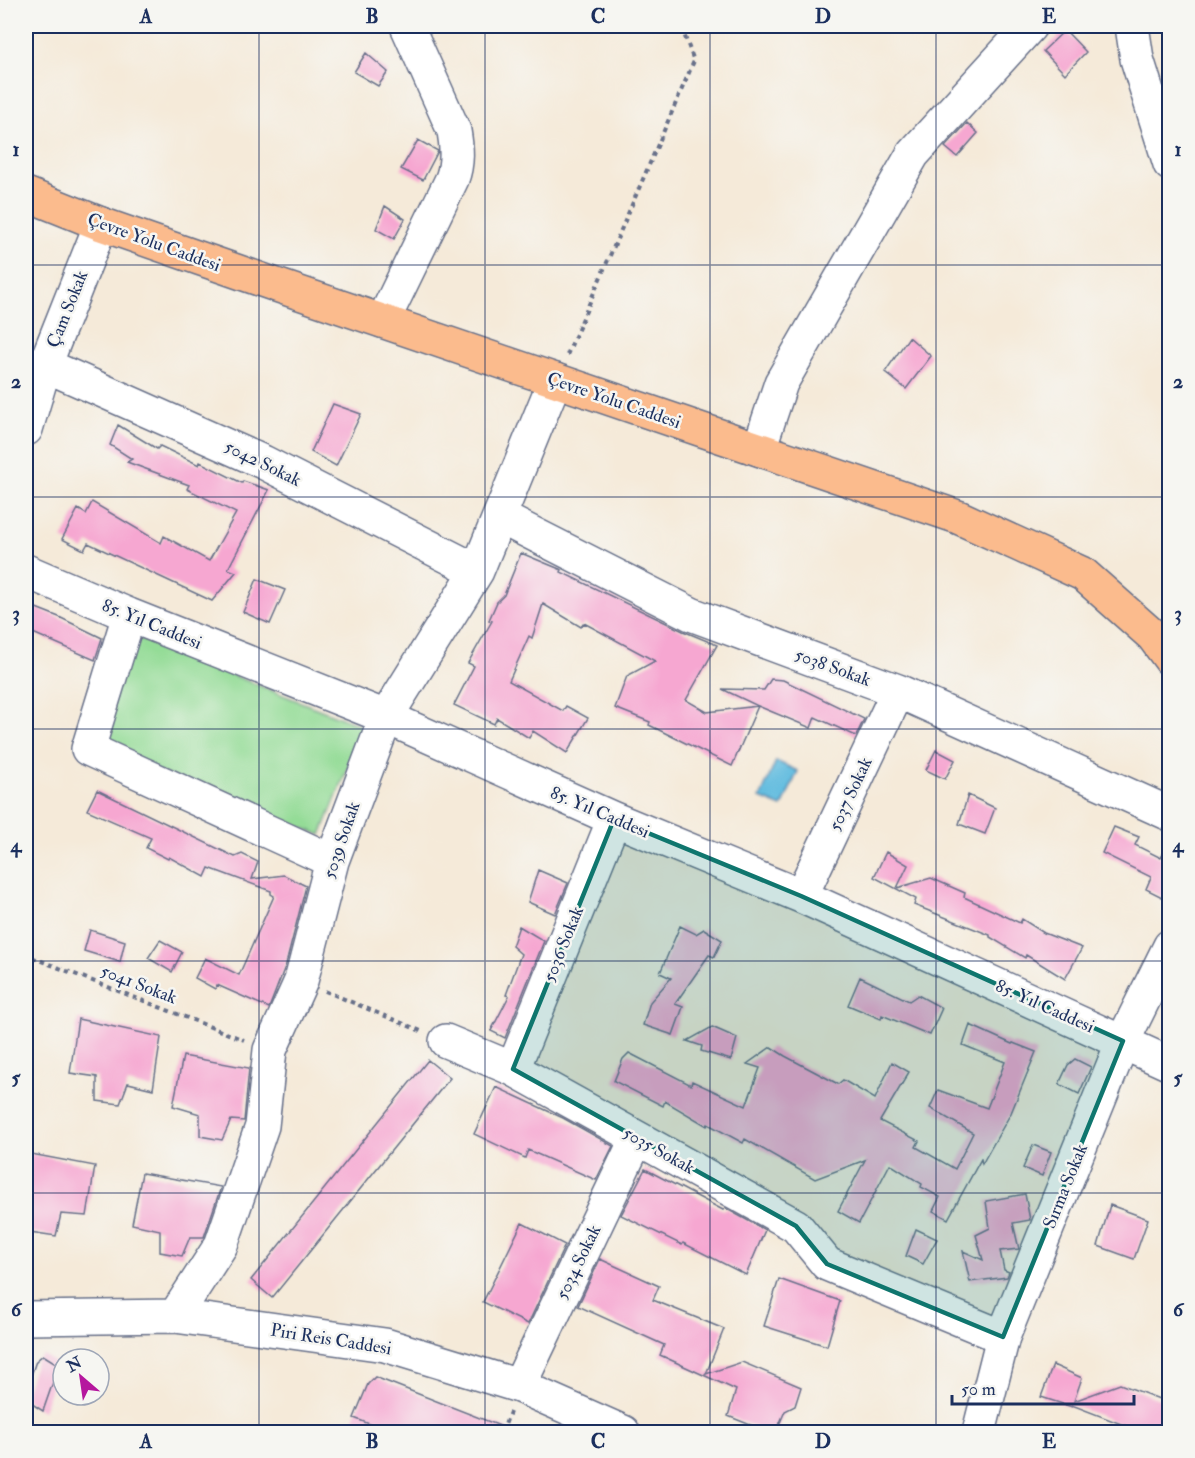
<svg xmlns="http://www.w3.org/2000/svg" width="1195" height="1458" font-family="'IM FELL Double Pica',serif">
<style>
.green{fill:#94dc97;stroke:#58867a;stroke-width:1.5}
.water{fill:#62bcdf;stroke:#3e769e;stroke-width:1.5}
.building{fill:#f6a7d1}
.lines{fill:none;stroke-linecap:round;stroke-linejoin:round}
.minor-casing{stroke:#677089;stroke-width:36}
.major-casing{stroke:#677089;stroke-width:36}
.path{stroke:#677089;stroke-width:4;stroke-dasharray:4.5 4.5;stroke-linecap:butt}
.minor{stroke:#fff;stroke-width:33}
.major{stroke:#fbbb8d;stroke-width:33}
.marked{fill:#0f766e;fill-opacity:0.2;stroke:#0f766e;stroke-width:4.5;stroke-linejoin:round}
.grid{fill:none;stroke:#1b2f5e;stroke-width:1.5;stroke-opacity:0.55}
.labels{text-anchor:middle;stroke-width:5;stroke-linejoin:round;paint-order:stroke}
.street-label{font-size:18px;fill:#1b2f5e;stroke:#f6f6f2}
.neatline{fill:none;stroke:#1b2f5e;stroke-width:2}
.grid-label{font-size:20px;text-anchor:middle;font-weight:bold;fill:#1b2f5e}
</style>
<rect width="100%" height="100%" fill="#f6f6f2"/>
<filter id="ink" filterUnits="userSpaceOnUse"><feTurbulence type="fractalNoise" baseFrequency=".0167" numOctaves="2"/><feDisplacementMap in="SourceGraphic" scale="12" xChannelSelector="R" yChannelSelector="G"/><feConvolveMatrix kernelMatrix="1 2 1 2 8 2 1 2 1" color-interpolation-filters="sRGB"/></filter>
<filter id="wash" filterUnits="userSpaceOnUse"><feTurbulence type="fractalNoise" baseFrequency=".008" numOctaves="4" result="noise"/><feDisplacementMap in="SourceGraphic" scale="24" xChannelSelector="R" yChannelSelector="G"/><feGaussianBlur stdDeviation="1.35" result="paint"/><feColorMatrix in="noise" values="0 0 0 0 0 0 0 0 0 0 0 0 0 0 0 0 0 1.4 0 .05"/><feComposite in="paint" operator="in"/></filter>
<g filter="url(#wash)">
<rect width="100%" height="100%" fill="#f5ead9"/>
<path class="green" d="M136,637L364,727L321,835L93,746Z"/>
<path class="water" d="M776,761L798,771L782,807L760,798Z"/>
<g id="blocks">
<path class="building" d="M1065,30L1086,52L1065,74L1043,51Z
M366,53L388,72L378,86L354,72Z
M967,123L978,133L957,157L945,147Z
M418,140L438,151L423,180L401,169Z
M385,206L405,219L394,239L376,229Z
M909,337L931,356L906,389L885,372Z
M333,404L361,414L336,466L311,452Z
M118,425L157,449L160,446L199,465L200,462L242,483L243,481L269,490L228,569L236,572L212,601L88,543L84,550L62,539L78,509L86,514L92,502L161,543L164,536L209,561L236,513L187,489L189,485L127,462L132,459L110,445Z
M521,553L562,570L561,572L683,631L717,645L686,700L707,712L758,706L722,689L764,690L771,679L783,680L864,719L856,736L815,717L811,728L758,706L732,766L649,725L650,722L615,708L627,676L655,661L584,623L581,627L543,604L532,638L529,636L509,681L563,711L566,706L588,718L567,753L533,731L529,738L497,718L494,724L454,705L474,666L468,663L492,621L489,620L497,602L504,595Z
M257,579L285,590L270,624L243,612Z
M26,604L59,617L102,638L95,660L26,630Z
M936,750L955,760L945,779L926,770Z
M97,790L235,857L242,854L258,862L252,879L284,875L306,886L286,964L269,1008L217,985L215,989L195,978L205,958L239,975L274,896L271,894V891L209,868L205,877L169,857L168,859L146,848L151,838L87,810Z
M968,795L995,808L985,834L959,824Z
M1114,827L1139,837L1135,845L1161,858L1170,839V901L1146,889L1151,877L1102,853Z
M886,852L908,865L897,888L931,878L965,893L964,897L1020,923L1022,919L1044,933L1082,948L1065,979L1026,955L1025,958L990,937V935L914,905L916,899L874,877Z
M538,870L568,883L555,914L528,902Z
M519,926L544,941L505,1038L491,1031L509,996L506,995L521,954L512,946Z
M680,926L696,934L704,929L722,940L714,957L709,955L675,1004L683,1007L673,1035L643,1025L650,1002L671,978L660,973Z
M90,930L125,941L120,962L84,951Z
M160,940L182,952L172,972L148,958Z
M860,977L909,1001L918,995L942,1008L930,1035L882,1015L881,1019L848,1005Z
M78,1019L161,1037L153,1089L128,1083L120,1104L97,1101V1077L70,1073Z
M970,1025L1012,1044L1013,1043L1036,1052L1011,1113L982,1164L981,1159L948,1219L933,1211L940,1197L921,1187L922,1184L890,1164L859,1223L838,1211L865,1160L815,1179L745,1139L743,1143L708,1124L707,1126L665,1101L663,1106L614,1081L623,1059L629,1053L691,1085L692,1081L746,1106L760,1068L747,1064L771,1047L785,1056L838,1084L843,1080L875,1099L892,1062L909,1072L880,1121L919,1141L916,1147L955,1169L973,1133L930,1108L938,1090L987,1108L1005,1062L963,1045Z
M712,1027L737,1038L731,1060L701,1051L702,1046L687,1041Z
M183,1056L249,1068L244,1121L231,1120L222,1140L200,1136V1114L173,1106Z
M1075,1059L1091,1067L1079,1094L1059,1084L1068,1065Z
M428,1060L450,1078L272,1298L251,1280Z
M496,1087L563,1118L613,1146L596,1180L528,1150L525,1158L474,1134Z
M1033,1145L1051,1152L1042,1176L1023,1168Z
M26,1153L95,1166L87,1216L61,1214L56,1236L30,1232V1209L26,1208Z
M645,1169L723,1210L725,1208L765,1230L746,1275L683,1243L682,1245L621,1215Z
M142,1173L221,1187L204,1237H190L182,1256L160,1252V1230L132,1224Z
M1025,1194L1030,1220L1013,1223L1019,1249L1000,1251L1004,1270L1009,1272L1007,1277L970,1282L963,1251L983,1260L976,1235L990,1228L986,1201Z
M1110,1205L1148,1219L1134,1259L1098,1246Z
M522,1223L565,1245L528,1324L483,1302Z
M916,1229L937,1239L923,1264L906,1256Z
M600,1259L659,1286L653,1300L724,1329L706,1374L742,1362L801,1387L795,1406L785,1411L776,1432H768L728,1416L736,1390L660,1355L664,1345L578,1306Z
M779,1279L840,1301L827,1346L764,1326Z
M43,1355L59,1365L43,1411L26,1400V1390L36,1361Z
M1053,1365L1082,1378L1074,1401L1120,1384L1170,1403V1432H1142L1072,1405V1407L1041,1397Z
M375,1377L513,1431V1432H390L354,1418L368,1384Z"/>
</g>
</g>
<g filter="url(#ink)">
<use href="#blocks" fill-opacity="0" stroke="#677089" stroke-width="1.5"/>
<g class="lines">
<g class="minor-casing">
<path id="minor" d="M1132,26L1137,59L1170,164
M383,321L452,179C458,163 457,148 454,131L407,26
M45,365L263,462L477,571
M26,429L45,365L101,224
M759,449L781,383L913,154L1030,26
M500,517L691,614L898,691L1170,814
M26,571L129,615L386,717L614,819L801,896L1170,1064
M129,615L88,749L332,861
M801,896L898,691
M446,1041L513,1069L796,1226L827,1264L1003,1337
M513,1069L614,819
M175,1316L221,1245L262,1126L270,1050L301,981L332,861L386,717L477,571L555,380
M26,1318L175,1316L385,1345L519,1386L623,1432
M519,1386L637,1138
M979,1432L1003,1337L1123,1041L1170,946"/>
</g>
<g class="major-casing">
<path id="major" d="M26,194L101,224L282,287L958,517L1083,574L1153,636L1170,659"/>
</g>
<path class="path" d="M567,355L694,61L681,26
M26,923L28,928L31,957L244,1040
M325,991L421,1031
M502,1432L510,1412"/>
<use href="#minor" class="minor"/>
<use href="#major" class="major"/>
</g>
</g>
<path class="marked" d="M614,819L801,896L1123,1041L1003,1337L827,1264L796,1226L513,1069Z"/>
<path class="grid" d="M259,26V1432M485,26V1432M710,26V1432M936,26V1432M26,265H1170M26,497H1170M26,729H1170M26,961H1170M26,1193H1170"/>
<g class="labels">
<g class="street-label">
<text transform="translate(154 242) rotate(20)" y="6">Çevre Yolu Caddesi</text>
<text transform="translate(67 309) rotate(-68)" y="6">Çam Sokak</text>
<text transform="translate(614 400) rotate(19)" y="6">Çevre Yolu Caddesi</text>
<text transform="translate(263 463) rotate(26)" y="6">5042 Sokak</text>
<text transform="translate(152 624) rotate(22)" y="6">85. Yıl Caddesi</text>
<text transform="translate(833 667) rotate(20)" y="6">5038 Sokak</text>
<text transform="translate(850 794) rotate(-65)" y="6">5037 Sokak</text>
<text transform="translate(600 812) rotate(23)" y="6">85. Yıl Caddesi</text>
<text transform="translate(341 840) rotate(-71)" y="6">5039 Sokak</text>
<text transform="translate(563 944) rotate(-68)" y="6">5036 Sokak</text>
<text transform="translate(139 984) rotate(21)" y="6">5041 Sokak</text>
<text transform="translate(1045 1006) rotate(24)" y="6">85. Yıl Caddesi</text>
<text transform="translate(659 1150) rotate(29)" y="6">5035 Sokak</text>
<text transform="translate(1065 1186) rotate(-68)" y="6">Sırma Sokak</text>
<text transform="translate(578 1262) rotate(-64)" y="6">5034 Sokak</text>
<text transform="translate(331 1339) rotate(9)" y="6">Piri Reis Caddesi</text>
</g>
</g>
<rect width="1195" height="1458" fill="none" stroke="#f6f6f2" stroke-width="66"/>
<g transform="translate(81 1377) rotate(331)"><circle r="28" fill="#f6f6f2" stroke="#9ea6b7" stroke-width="1.5"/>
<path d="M0-4.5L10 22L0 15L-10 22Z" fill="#b5179e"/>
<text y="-9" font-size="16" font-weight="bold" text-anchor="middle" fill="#1b2f5e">N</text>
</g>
<path d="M952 1395v9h182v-9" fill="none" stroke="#1b2f5e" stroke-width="3"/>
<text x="961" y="1395" font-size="18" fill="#1b2f5e" stroke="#f6f6f2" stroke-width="4.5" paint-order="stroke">50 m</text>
<rect x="33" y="33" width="1129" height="1392" class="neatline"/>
<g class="grid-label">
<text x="146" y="23">A</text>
<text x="372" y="23">B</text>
<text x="598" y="23">C</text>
<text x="823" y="23">D</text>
<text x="1049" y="23">E</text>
<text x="16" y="156">1</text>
<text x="1178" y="156">1</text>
<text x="16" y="388">2</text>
<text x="1178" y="388">2</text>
<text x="16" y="620">3</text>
<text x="1178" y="620">3</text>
<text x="16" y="852">4</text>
<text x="1178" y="852">4</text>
<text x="16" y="1084">5</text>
<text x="1178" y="1084">5</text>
<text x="16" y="1316">6</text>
<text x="1178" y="1316">6</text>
<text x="146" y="1448">A</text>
<text x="372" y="1448">B</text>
<text x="598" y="1448">C</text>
<text x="823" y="1448">D</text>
<text x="1049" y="1448">E</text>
</g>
</svg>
